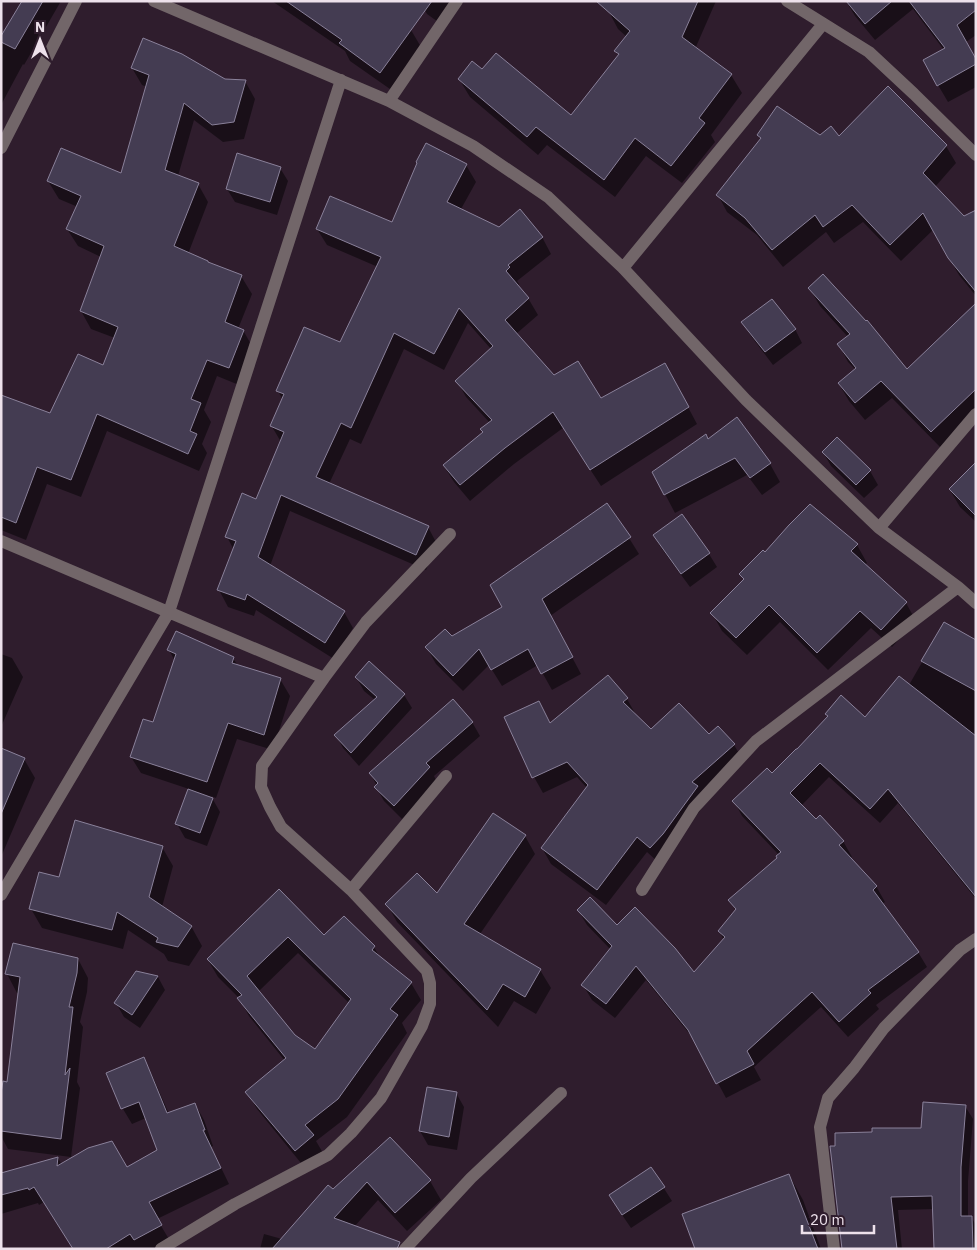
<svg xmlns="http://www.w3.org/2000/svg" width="977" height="1250" font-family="'IBM Plex Sans',sans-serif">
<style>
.shadow{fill:#0007;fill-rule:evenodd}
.building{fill:#443c52;stroke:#8a819a;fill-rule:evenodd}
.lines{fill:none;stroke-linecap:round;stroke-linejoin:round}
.minor{stroke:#726669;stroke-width:12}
</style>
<rect width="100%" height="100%" fill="#2f1d2d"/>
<path class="shadow" d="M19,1H61L24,65L23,64L1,105V39L21,5Z
M272,1H371L411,30L421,47L390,89L350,61L345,51Z
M420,1H458L441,24L427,14Z
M615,1H716L695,49L731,75L742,93L711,135L715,142L682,183L646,156L615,197L547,145L538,155L470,97L459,79L482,71L571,117L619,56L616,51L627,37L618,29L608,10Z
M846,1H976V35L966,42L976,61V87L948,102L938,85L944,50L913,9L875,40L855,16Z
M132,68L225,80L245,81L255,99L244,139L223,142L194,120L178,176L198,184L208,202L188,254L241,276L252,294L238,329L243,330L253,348L239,385L217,376L204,410L211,422L202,444L207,453L199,471L107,431L81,497L47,484L26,540L1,530V396L51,414L104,367L115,338L91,329L81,311L101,257L78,246L67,229L78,207L59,199L48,181L122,175L147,87L142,85Z
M888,88L946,146L956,163L935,187L964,218L976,212V296L959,275L933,230L901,261L863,222L834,243L826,232L783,267L757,235L727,212L718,195L761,140L759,135L821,136L839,138Z
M466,165L476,182L461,209L499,228L542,237L551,254L517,281L519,284L517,286L528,298L538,315L516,334L554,377L601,400L674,381L697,424L601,486L563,428L514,464L470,501L454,482L444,466L484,433L490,423L466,397L457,381L491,349L468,323L444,370L404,349L361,444L350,439L329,484L428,527L437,544L426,570L290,511L270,566L344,612L353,628L334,659L256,610L254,616L228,607L219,590L234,550L227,537L256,500L281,442L271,425L283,400L278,391L340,344L378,267L327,245L317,229L393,223Z
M280,168L288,181L277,215L235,202L227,189Z
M810,289L866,322L907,371L976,305V415L941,448L892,398L865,420L849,401L839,384L856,370L848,362L839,345L848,337L820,306Z
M743,323L795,329L802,343L773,365L751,336Z
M708,440L770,464L780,482L762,495L747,475L675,513L665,494Z
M823,452L870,471L878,485L864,498L831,466Z
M976,464V522L960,507L950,490Z
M682,516L709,554L717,567L690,587L662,549L654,536Z
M629,538L639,554L550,616L581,674L552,690L538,665L502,686L489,665L463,691L436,664L427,648L452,637Z
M857,545L867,563L865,565L906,603L916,621L892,647L871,628L828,670L780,622L747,655L722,631L712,613L744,581L741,574L765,554Z
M944,624L976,642V899L898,803L880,823L829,777L801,806L816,821L843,841L852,857L850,858L876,886L885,902L882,904L918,952L927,967L876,1005L879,1009L848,1037L821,1007L754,1067L761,1080L726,1098L696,1042L646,980L615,1018L592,1000L583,985L611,950L587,925L578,910L617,927L694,974L724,940L719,931L736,911L730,900L778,858L779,855L742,816L734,801L772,775L828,718L826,714L866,718L909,685Z
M169,650L233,658L238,666L280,679L290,696L273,750L237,739L216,798L211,796L220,812L207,846L185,838L177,824L189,789L141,773L131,757L154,724L175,661Z
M1,654L12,658L23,677L1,727Z
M369,663L404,695L412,708L359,766L343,748L336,735L375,700L364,691L356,677Z
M608,676L627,699L636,715L651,731L709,736L734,745L743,760L706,802L672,850L659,863L647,852L606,905L551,864L542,848L587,788L577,777L543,793L534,777L539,702L551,724Z
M472,722L480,736L434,776L437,782L402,819L384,801L376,787L377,786L370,773Z
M1,749L24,759L35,778L1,857Z
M525,836L535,854L480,934L540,970L551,988L536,1014L514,1001L498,1027L397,922L387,904L437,895Z
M162,847L173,866L162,907L191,926L202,946L189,966L168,961L164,954L128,930L123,949L42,928L31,909L60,879Z
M279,891L324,937L374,947L380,958L411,983L421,1000L402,1023L407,1033L347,1117L316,1141L323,1153L305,1168L257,1109L247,1092L285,1061L249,1016L239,998L218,977L208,960ZM298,953L350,1004L316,1050L295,1036L259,991Z
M78,959L88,978L87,992L80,1022L83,1027L77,1082L80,1088L71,1157L8,1149L1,1136V1102L8,1083L19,993H17L7,974Z
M137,972L158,977L165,990L140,1028L124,1017L116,1003Z
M143,1059L152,1075L169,1114L195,1104L204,1120L213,1146L211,1147L229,1184L157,1219L170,1241L156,1249H74L44,1202L39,1205L38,1203L1,1214V1174L58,1158L62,1165L126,1168L158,1151L146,1118L132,1124L123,1109L107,1074Z
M456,1093L464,1107L457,1150L428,1145L420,1131Z
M965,1106L973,1119L968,1181V1217H971L976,1225V1249H935L934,1209L898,1210L902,1249H843L922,1130Z
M390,1138L430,1181L441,1200L407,1231L378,1200L354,1227L371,1249H260L264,1234L282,1239Z
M651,1168L672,1201L631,1228L618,1209Z
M789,1175L803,1200L821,1249H696Z"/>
<path class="building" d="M22,1H43L15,49L1,42V36Z
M286,1H432L380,73L339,43L342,40Z
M596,1H698L682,37L732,74L699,118L705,123L671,166L635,138L604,180L536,127L527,137L458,79L472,61L482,69L496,53L571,115L619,54L614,51L630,31Z
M846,1H892L865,24Z
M909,1H976V10L957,25L976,59V64L937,86L923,60L945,48Z
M143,38L182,54L225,79L246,80L234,122L212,125L184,103L165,170L199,183L174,246L208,261V262L242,275L225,322L244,330L229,368L207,360L191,399L201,403L190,431L197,434L188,454L97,414L71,480L37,467L16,523L1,517V395L50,413L78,354L103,365L118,327L80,311L104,246L66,229L81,196L47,181L61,148L121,173L149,75L131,68Z
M888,86L947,145L923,173L964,216L976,210V292L948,258L923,213L890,245L852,205L823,227L815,215L772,250L745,218L716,195L761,138L757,135L777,106L820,135L831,126L839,136Z
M426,143L467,164L447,202L499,227L520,209L543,237L508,265L510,267L506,271L529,298L505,320L554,375L578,361L601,398L665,363L689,407L590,470L553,412L505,448L460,485L443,465L483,432L480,429L492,420L455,381L493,346L459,308L434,354L394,333L351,428L341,423L316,477L429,526L416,555L281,495L258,557L345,611L325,643L247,594L245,600L217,590L236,541L225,537L242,493L256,499L284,432L270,426L284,394L276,391L304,327L340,342L381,257L316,229L330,196L392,222L417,163L416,162Z
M237,153L281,167L270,202L226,189Z
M823,274L866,321L867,320L907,369L976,303V389L931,432L881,381L855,403L838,383L856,368L837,344L850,334L808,288Z
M772,299L796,329L765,352L741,322Z
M737,417L771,463L750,478L735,458L664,495L652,472L706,434L708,439Z
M837,437L871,470L856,485L822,452Z
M976,462V516L949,489Z
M607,503L631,537L542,599L573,657L541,674L528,649L491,670L479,649L453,676L425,647L445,629L452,636L502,607L490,585Z
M810,504L858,544L851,551L907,602L881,630L860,611L817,653L769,605L736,638L710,613L744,579L739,574L763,550L765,552L789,525Z
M682,514L710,553L681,574L653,535Z
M944,622L976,640V691L921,661Z
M176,631L234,657L232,663L281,678L264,735L228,723L207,782L130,757L143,719L153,722L176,654L167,650Z
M369,661L405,694L351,753L334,735L377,697L355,677Z
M608,675L628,698L623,702L651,729L679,703L709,734L718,726L735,744L692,782L698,786L663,834L650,848L637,837L597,890L541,848L588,785L567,762L532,778L504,717L539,701L550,723Z
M899,676L976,736V897L888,789L870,809L820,763L790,793L816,819L820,815L844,841L839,845L877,886L873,890L919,952L868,990L871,993L839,1022L812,992L747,1051L754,1064L716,1084L688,1030L636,966L606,1004L581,985L612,946L577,910L590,897L617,925L635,907L675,948L694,972L725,937L718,931L736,909L728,900L777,858L776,856L781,852L732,801L767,768L772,773L796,749H797L828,716L825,714L841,695L865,717Z
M453,699L473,722L426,763L430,767L394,806L374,787L378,783L369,773Z
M1,748L25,758L1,814Z
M188,789L213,798L200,833L175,824Z
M493,813L526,835L464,924L541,969L525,997L503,984L487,1010L385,904L417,873L437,893Z
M75,820L163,846L149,897L192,926L178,947L156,942L158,938L117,912L112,930L29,909L39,872L59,877Z
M279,889L324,935L344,916L375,946L372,950L412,982L390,1009L398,1015L338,1099L305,1125L314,1135L295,1151L245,1092L286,1058L237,998L242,995L207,959ZM288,937L351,999L315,1049L295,1035L247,976Z
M13,943L78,958L77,973L69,1007H73L65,1075L70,1068L61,1139L1,1131V1093L3,1081L7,1082L20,977L5,974Z
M136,971L158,976L132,1015L114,1003Z
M144,1057L167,1113L195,1103L205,1130H203L221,1168L149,1202L162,1225L134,1240L130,1234L106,1249H73L34,1187L29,1190L28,1188L1,1195V1173L58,1157L57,1166L88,1148L112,1141L127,1167L157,1150L139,1102L121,1109L106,1073Z
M427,1087L457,1092L449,1137L419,1131Z
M923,1102L966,1105L961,1167V1216H972L973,1249H934L932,1196L891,1197L897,1249H842L830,1146H835V1133L872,1132V1128H921Z
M390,1137L431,1180L395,1213L367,1182L334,1218L400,1242L397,1249H272L328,1185L333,1189Z
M651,1167L665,1187L622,1215L609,1195Z
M789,1174L818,1249H695L682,1214Z"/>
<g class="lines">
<path class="minor" d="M154,1L389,101L473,146L548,197L623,268L746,400L879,528L958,587L976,603
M787,1L869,52L914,94L976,155
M389,101L457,1
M1,148L76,1
M623,268L823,24
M879,528L976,414
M1,541L324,678
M351,890L446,776
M642,890L694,808L756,741L958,587
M1,895L169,612L341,80
M161,1249L235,1204L328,1155L351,1133L381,1098L422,1026L430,1004V983L427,971L351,890L281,827L270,807L261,787L262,766L324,678L366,622L450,534
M405,1249L471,1178L561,1093
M834,1249L820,1127L828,1098L854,1068L884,1028L960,950L976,939"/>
</g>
<rect width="977" height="1250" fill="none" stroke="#ede1eb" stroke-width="5"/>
<g transform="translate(40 40)" stroke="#2f1d2d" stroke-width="4" paint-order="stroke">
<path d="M0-4L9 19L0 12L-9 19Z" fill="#ede1eb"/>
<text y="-8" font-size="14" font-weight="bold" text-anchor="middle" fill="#ede1eb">N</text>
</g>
<path d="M802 1225v8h72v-8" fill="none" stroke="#ede1eb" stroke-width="2.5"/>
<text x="810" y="1225" font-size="15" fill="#ede1eb" stroke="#2f1d2d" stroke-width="4" paint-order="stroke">20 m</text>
</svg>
